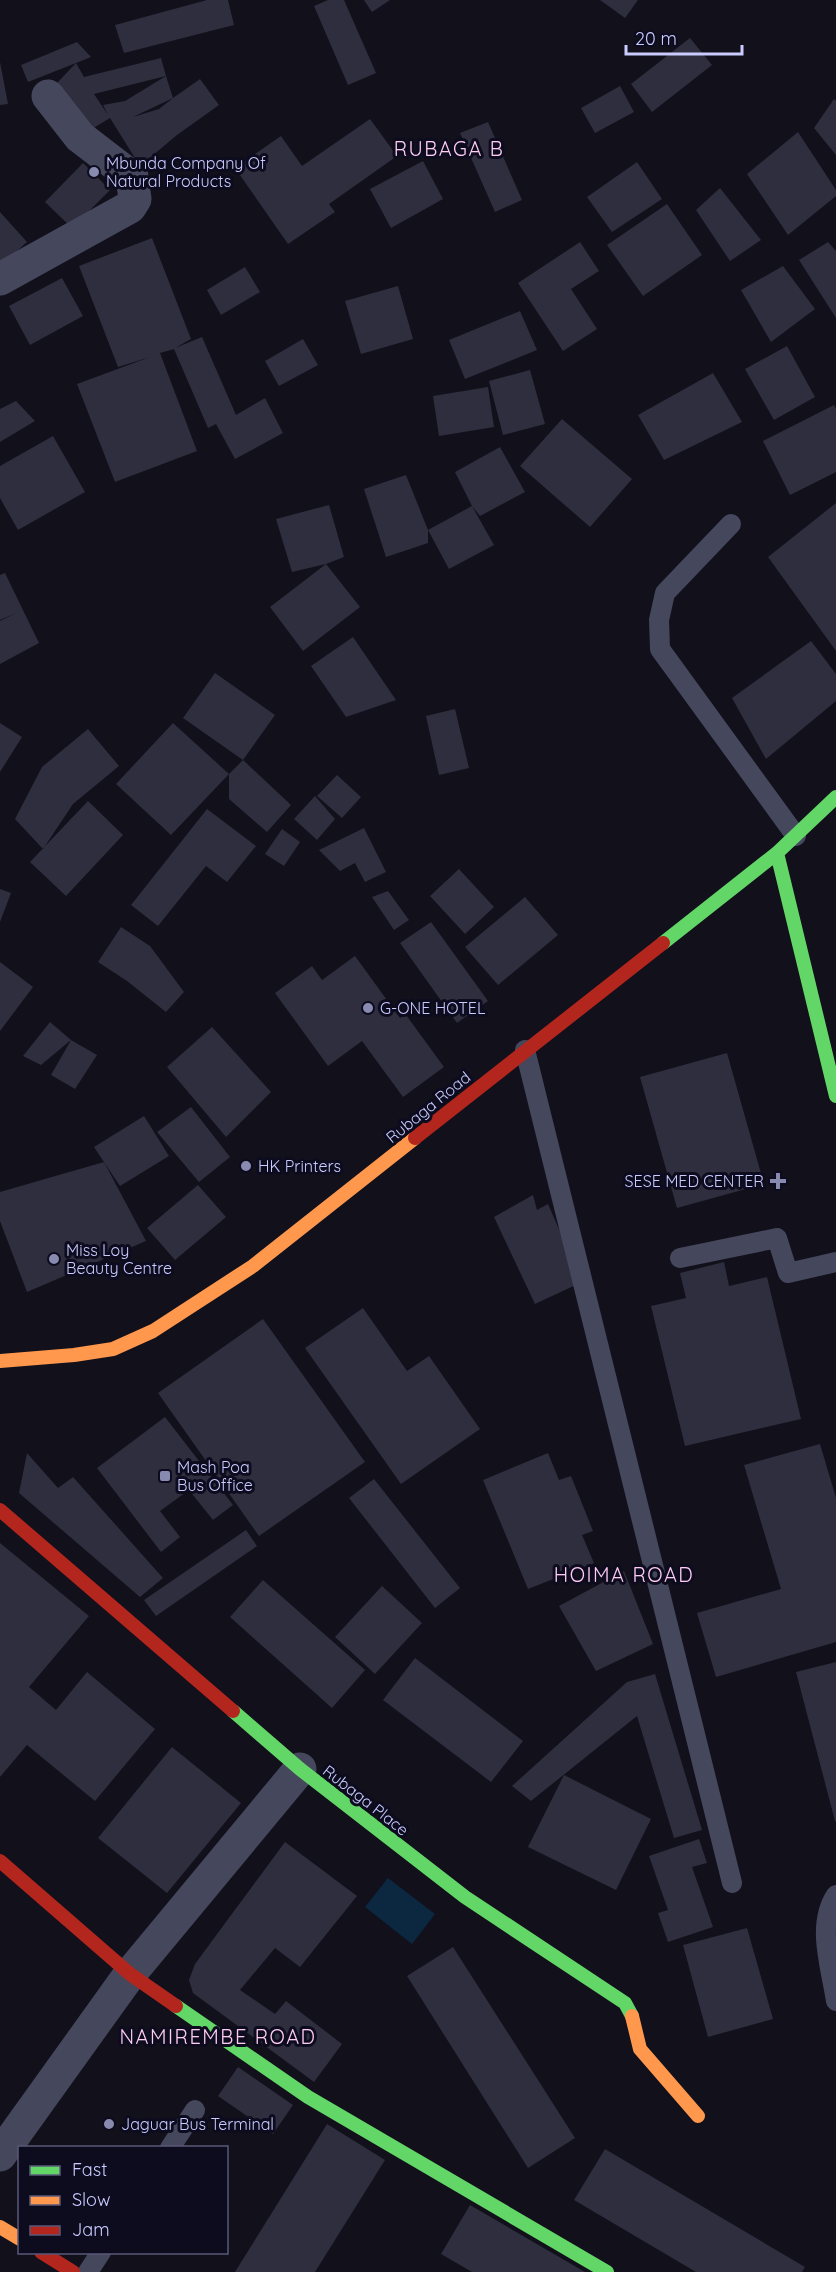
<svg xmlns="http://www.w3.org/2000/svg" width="836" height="2272" font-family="Quicksand,sans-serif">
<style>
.water{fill:#0c2740}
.building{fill:#2e2e3e;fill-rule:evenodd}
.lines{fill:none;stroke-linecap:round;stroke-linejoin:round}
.lane{stroke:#45475c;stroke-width:20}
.street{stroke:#45475c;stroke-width:33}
.fast{stroke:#63d668;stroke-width:14}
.slow{stroke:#ff974d;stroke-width:14}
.jam{stroke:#b3261e;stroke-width:14}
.poi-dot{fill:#898aaf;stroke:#0d0c1f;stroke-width:2}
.labels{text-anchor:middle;stroke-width:6;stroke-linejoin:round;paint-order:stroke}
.poi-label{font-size:16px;fill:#cacbff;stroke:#0d0c1f;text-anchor:start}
.street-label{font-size:16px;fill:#cacbff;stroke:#0d0c1f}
.quarter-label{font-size:20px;letter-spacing:1.5px;fill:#ffccf3;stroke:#0d0c1f}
</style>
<rect width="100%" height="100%" fill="#11101b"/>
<path class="water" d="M388,1878L435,1914L412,1944L365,1907Z"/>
<path class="building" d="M207,0H228L234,25L124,53L115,25Z
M328,0H344L376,73L348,85L314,6Z
M364,0H390L372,12Z
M600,0H638L625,18Z
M690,38L712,65L652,112L631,84Z
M77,42L91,57L76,63L84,77L161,58L166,76L94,94L108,115L103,105L125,101L166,76L173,98L200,79L219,105L177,135L140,166L110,118L87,132L57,83L76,63L28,82L21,65ZM173,98L159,109L133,117Z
M0,62L8,104L0,105Z
M620,86L634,112L595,133L581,108Z
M834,99L836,101V155L814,128Z
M370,119L397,156L329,204L335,212L288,244L235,168L281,136L302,166Z
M488,122L522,200L495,212L460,133Z
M798,132L836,190V196L788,235L747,174Z
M423,161L443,199L391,228L370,189Z
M637,162L662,199L612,232L587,197Z
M83,163L110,190L72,228L45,202Z
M720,188L761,240L730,261L696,210Z
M667,204L702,255L643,296L607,245Z
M0,212L27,242L0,266Z
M152,238L191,339L175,348L202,337L236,415L265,398L283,433L235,459L216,424L208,428L174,349L160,353L197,451L115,482L77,384L150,357L118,367L79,266Z
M580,242L599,271L571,289L597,329L563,351L518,283Z
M828,242L836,251V318L799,260Z
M783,266L815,309L771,342L741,290Z
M245,267L260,292L221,315L207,290Z
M62,278L83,316L30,345L9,306Z
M398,286L413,339L361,354L345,301Z
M520,311L537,350L465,379L449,340Z
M303,339L318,365L279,386L265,361Z
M787,346L815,397L774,420L745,369Z
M530,370L545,424L503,435L489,381Z
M713,373L742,422L664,460L638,415Z
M488,387L494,427L439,436L433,396Z
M16,401L35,421L0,442V409Z
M834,405L836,409V472L790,495L763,441Z
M562,419L632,479L590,527L520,466Z
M53,436L85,492L18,530L0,498V466Z
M500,447L525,492L480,516L472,506L494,545L449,569L428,530V543L386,557L364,489L406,475L428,530L472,506L455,472Z
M836,503V651L768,557Z
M329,505L344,557L326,564L360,607L303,651L270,607L326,564L292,572L276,519Z
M5,573L39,643L0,664V621L16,613L0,620V575Z
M353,637L396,700L346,717L311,666Z
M811,641L836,674V701L766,759L732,698Z
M215,673L275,715L243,760L291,805L267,832L229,799V774L171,835L116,784L173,723L229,774L243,760L183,718Z
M455,709L469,768L439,775L426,716Z
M0,723L22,737L0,772Z
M88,729L119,766L73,804L43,849L15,819L42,767Z
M337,775L361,797L342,818L317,796Z
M315,796L335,819L317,840L294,819Z
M88,801L123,835L66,896L30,862Z
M207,809L256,846L227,882L206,866L158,926L131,905Z
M364,828L386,872L365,882L355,863L340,871L319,850Z
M282,829L300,842L284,866L265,854Z
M459,869L494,907L465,934L430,896Z
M0,889L11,893L0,922Z
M388,891L409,920L394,930L372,897Z
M525,897L558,935L498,985L465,947Z
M431,922L488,1001L457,1023L400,943Z
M121,927L150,946L184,992L166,1012L127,981L98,962Z
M355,956L400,1018L406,1015L444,1067L403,1097L362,1041L328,1066L275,993L312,966L322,980Z
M0,962L33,987L0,1031Z
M50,1022L71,1040L41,1065L23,1056Z
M212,1027L271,1092L226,1137L167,1067Z
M71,1040L97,1055L75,1089L51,1075Z
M727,1053L764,1184L677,1208L640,1077Z
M191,1107L230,1157L199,1182L157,1132Z
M144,1116L169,1156L120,1186L94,1147Z
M104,1162L146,1241L27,1292L0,1221V1192Z
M198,1185L226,1217L175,1260L147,1228Z
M533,1195L537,1210L548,1204L582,1282L535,1304L494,1217Z
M724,1262L729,1286L767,1277L801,1419L685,1446L651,1306L686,1298L680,1273Z
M363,1308L407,1371L429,1356L480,1429L401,1484L305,1348Z
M263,1319L365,1462L259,1536L158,1393Z
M165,1417L233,1505L213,1520L189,1490L160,1511L180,1537L161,1552L97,1468Z
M820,1444L836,1498V1642L716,1677L697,1613L781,1589L744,1465Z
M27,1453L58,1488L73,1477L163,1578L140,1597L19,1493Z
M548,1453L559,1480L571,1476L593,1531L582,1535L594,1563L528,1589L483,1480Z
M374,1479L460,1588L435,1608L349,1498Z
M246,1530L257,1546L156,1616L144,1600Z
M0,1543L89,1616L29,1687L56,1710L87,1672L155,1729L95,1801L27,1745L0,1777Z
M624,1571L653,1644L596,1671L559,1606Z
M263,1580L365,1670L332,1708L230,1617Z
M382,1586L422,1623L375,1674L335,1637Z
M415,1658L523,1741L491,1782L383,1700Z
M836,1662V1821H835L796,1672Z
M655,1674L702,1830L674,1838L637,1716L531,1801L512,1786L627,1682Z
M172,1747L241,1803L167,1893L98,1838Z
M564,1775L651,1819L616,1890L528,1847Z
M699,1839L707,1863L692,1867L713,1927L668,1942L658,1913L668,1910L649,1856Z
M285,1842L357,1896L300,1967L275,1948L240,1990L275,2014L286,2001L342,2044L314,2082L193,1993L189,1980L195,1964Z
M747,1928L773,2019L708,2037L683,1945Z
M453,1947L575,2138L528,2168L407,1976Z
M238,2067L293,2105L273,2134L218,2096Z
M327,2124L385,2160L315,2272H235Z
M605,2149L805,2267L802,2272H696L574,2200Z
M470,2205L585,2272H472L441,2254Z"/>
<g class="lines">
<path class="lane" d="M731,524L665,593L659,620L660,649L796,836
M525,1050L732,1883
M680,1258L777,1238L788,1273L836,1262
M836,1895C816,1925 831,1967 836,2001
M170,2148L195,2110
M88,2272L101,2252"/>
<path class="street" d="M0,279L130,207L135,199L132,177L80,137L48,96
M0,2155L130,1974L300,1769"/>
<path class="fast" d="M777,853L836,1096
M663,943L777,853L836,797
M233,1711L300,1769L465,1897L625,2003L632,2016
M176,2006L308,2097L607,2272"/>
<path class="slow" d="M0,1361L74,1355L113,1349L153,1331L253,1266L415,1138
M632,2016L640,2049L698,2116
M0,2227L20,2239"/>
<path class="jam" d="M415,1138L663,943
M0,1510L233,1711
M0,1861L130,1974L176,2006
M41,2252L73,2272"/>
</g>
<g class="poi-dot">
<circle cx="94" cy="172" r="6"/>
<circle cx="368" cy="1008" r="6"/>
<circle cx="246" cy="1166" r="6"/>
<path d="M775 1172h6v6h6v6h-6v6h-6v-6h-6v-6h6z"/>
<circle cx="54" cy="1259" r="6"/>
<rect x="159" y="1470" width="12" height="12" rx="3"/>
<circle cx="109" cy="2124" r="6"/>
</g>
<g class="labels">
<g class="poi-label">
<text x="106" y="169">Mbunda Company Of<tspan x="106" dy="18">Natural Products</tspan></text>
<text x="380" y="1014">G-ONE HOTEL</text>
<text x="258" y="1172">HK Printers</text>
<text x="764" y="1187" text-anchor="end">SESE MED CENTER</text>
<text x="66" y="1256">Miss Loy<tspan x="66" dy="18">Beauty Centre</tspan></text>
<text x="177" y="1473">Mash Poa<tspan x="177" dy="18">Bus Office</tspan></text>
<text x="121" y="2130">Jaguar Bus Terminal</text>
</g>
<g class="street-label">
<text transform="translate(428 1107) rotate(-39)" y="6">Rubaga Road</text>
<text transform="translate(366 1800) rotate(38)" y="6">Rubaga Place</text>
</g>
<g class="quarter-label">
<text x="449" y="156">RUBAGA B</text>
<text x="624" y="1582">HOIMA ROAD</text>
<text x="218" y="2044">NAMIREMBE ROAD</text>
</g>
</g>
<rect x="18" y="2146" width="210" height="108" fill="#0d0c1f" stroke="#595879" stroke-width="1.5"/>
<rect x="30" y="2166" width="30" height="9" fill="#63d668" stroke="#595879" stroke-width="1.5"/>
<text x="72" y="2176" font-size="18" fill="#cacbff">Fast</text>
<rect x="30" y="2196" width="30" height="9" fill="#ff974d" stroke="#595879" stroke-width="1.5"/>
<text x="72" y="2206" font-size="18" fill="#cacbff">Slow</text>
<rect x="30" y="2226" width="30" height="9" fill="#b3261e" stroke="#595879" stroke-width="1.5"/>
<text x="72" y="2236" font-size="18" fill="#cacbff">Jam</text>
<path d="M626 45v9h116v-9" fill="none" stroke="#cacbff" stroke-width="3"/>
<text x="635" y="45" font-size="18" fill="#cacbff" stroke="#0d0c1f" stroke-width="4.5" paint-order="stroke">20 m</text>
</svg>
